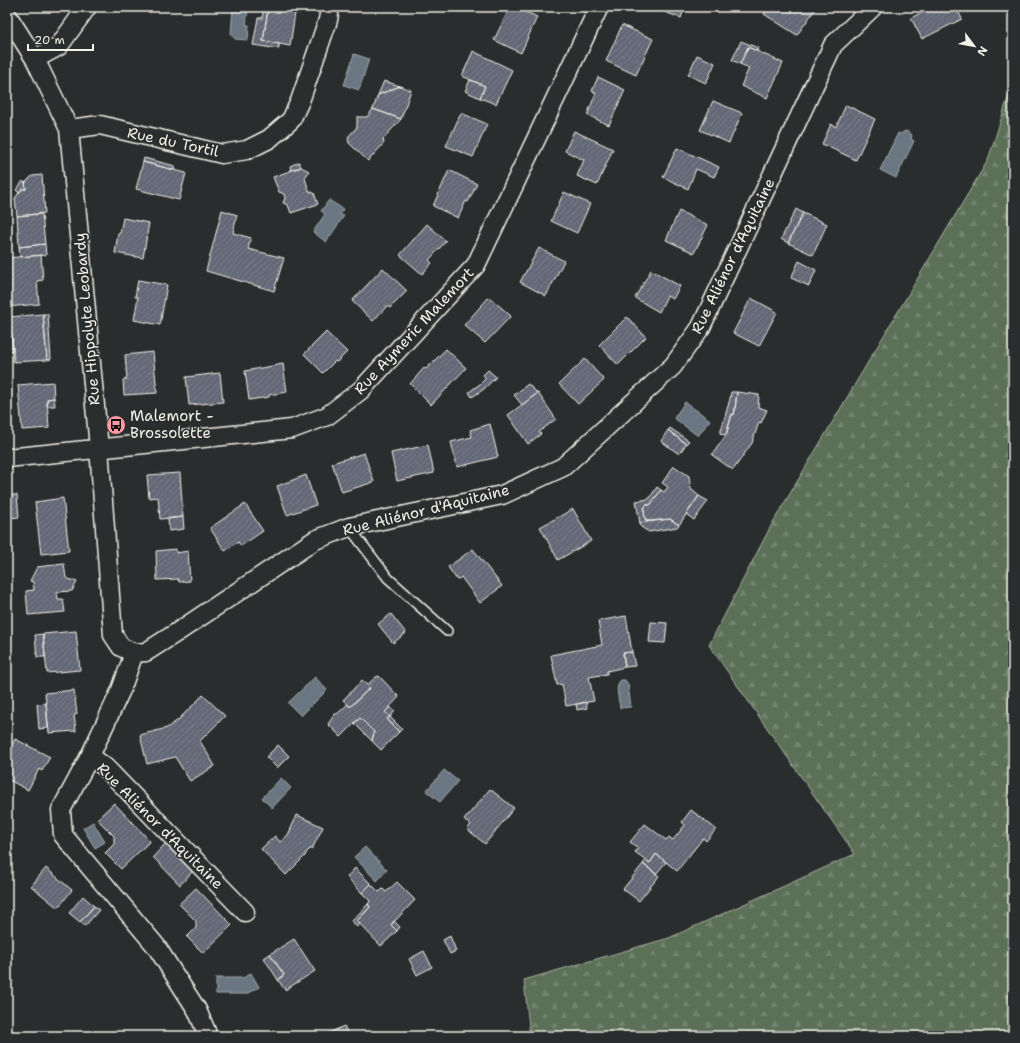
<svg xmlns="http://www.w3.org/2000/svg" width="1020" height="1043" font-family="'Shantell Sans',sans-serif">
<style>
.forest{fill:url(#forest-firs);stroke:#a8b0a0}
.water{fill:#6b7782;stroke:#a2a8ab}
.building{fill:url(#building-hatch);stroke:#f4f1e8}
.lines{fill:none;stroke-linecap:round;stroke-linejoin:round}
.lane-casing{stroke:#f4f1e8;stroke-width:12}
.street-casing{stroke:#f4f1e8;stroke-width:21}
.lane{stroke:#2a2d2e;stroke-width:9}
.street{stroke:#2a2d2e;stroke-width:18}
.labels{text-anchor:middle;stroke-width:3;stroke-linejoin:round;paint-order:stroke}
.street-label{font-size:15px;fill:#f4f1e8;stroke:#2a2d2e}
.poi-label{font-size:15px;fill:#f4f1e8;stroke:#2a2d2e;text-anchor:start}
</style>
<defs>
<pattern id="forest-firs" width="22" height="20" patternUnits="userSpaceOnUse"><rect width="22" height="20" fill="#5b6f59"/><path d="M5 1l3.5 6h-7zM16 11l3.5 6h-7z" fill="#738471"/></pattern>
<pattern id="building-hatch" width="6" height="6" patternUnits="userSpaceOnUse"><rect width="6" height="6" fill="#646776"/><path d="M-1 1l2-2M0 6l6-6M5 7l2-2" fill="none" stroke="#7b7d8a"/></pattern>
</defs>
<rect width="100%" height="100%" fill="#2a2d2e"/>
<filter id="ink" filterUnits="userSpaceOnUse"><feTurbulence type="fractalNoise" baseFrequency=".025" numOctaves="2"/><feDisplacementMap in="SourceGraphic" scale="8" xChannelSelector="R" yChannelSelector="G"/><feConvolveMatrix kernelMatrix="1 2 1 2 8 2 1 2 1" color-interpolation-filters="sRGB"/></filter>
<g filter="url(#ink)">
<path class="forest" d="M1013,82V1036H530L524,980L669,938L855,854L709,645L772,524L988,160Z"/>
<path class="water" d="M233,7H248L246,25H249L248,40L235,39L231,34Z
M354,54L369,59L359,90L344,85Z
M907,131L912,135L911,139L914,141L896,178L880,170L898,133L901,134L903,132Z
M329,200L343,209L340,214L344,216L326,242L313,232L325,214L321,211Z
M685,402L710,420L698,436L674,418Z
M315,677L327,690L301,716L288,703Z
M621,680H625L628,684L631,707L620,708C619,700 614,685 621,680Z
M444,770L458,781L440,802L426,791Z
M281,778L291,788L272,808L262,798Z
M93,822L105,842L95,848L83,828Z
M365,847L387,870L377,881L354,857Z
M251,973L259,987L246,994H216V978H243Z"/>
<path class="building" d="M264,7H301L300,13H295L290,46L263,41L268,9Z
M510,7H515L537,17L521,53L494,40Z
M651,7H685L681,18Z
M769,7H814L816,8L797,35L764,14Z
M932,7H956L962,19L922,39L911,18Z
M264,8L268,9L263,41L279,44V49L253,45L258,18H262Z
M622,25L653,39L636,75L606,61Z
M741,41L758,48L757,51L748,47L740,64L732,60Z
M748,47L783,63L767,98L741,86L749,68L740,64Z
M473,51L512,70L496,104L480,98L485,86L462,76Z
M697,55L715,63L706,83L688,75Z
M598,77L625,90L609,125L587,115L596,93L592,91Z
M470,80L485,86L480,98L465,91Z
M384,81L400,86L378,95Z
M400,86L411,90L401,119L373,109L378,95Z
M713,101L742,113L729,143L700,130Z
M846,105L875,119L856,160L822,144L831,124L836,127Z
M373,109L401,119L383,139L384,143L368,161L349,143L348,137L357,127V117H367Z
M461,113L487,124L473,157L446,146Z
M574,131L613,149L597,185L577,176L584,160L565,151Z
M677,148L719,167L714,177L696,169L688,189L663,177Z
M144,158L175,166L174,170L143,162Z
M143,162L186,173L179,200L136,189Z
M299,162L301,167L291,170L290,166Z
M301,167L309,171L305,178L309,191L314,193L318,204L291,213L288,205L283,203L285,198L284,194L279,192L273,177Z
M449,170L477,184L468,202L466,201L458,218L433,206Z
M42,175L45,213L17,216L15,198L22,189H26L25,183L32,176Z
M23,181L25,183L26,189H22L19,193L16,190Z
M564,192L590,204L577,233L551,221Z
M796,209L803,213L788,243L781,239Z
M222,210L237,215L233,233L251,238L248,249L284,258L274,291L206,271Z
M679,211L708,225L694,253L666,240Z
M803,213L827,224L813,255L788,243Z
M42,214L45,244L19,247L17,216Z
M123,218L149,223L143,258L115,253L118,233H120Z
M427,224L446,241L429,260L432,263L422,274L400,255Z
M45,244L46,255L20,257L19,247Z
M539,248L564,261L546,296L520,282Z
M41,255L43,280L37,281L39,304L7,307V258Z
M799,261L816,270L809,286L791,278Z
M383,268L407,291L390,308L387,306L373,321L352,301Z
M651,270L680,286L673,299L667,296L659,312L635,298Z
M138,280L167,285L160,325L134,320L138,297H135Z
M489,297L511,316L485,343L464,325Z
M751,298L777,312L759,346L733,333Z
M43,314H48L51,359L47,360Z
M43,314L47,360L14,362L10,317Z
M627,317L646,337L618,365L599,345Z
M326,332L347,352L337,362L335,361L323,373L304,354Z
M7,336H12L13,350L7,351Z
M446,349L466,368L431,405L410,384L424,368L426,369Z
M153,352L157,393L124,395L123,380L127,379L125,355Z
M585,359L604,380L578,404L559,384Z
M283,364L287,392L269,395V397L249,400L245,371Z
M488,370L496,377L484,389L472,397L469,392L480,384L486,378L483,375Z
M220,373L223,402L189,405L186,377Z
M53,382L54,398L47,399L49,428L22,430L18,385Z
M528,384L537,393L522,405L514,395Z
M731,392H737L735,411L734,415L732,414L726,435L720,434L730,399Z
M737,392L759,395L758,407L767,410L761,423L759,422L752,443L733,470L712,455L726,435L732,414L734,415Z
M538,393L556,419L539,432L541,434L528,444L508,415Z
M54,398L55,406H47V399Z
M490,424L498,457L457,467L451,442L472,437L470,430Z
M670,428L689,441L686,444L668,430Z
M668,430L686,444L679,454L661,441Z
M428,445L434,473L397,481L391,453Z
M364,453L374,482L342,492L332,463Z
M674,466L689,476L691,489L699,496L679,525L670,519L649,521L645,519L644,509L646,505H650L661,490L664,492L668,487L662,483Z
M180,473L183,517L160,519L158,497L149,498L147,475Z
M306,475L316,505L287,515L277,486Z
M657,487L661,490L650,505H646L644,509L645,519L649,521L640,523L636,501L649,499Z
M7,495H17L19,517L7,518Z
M699,496L708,501L694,520L686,514Z
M63,498L69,551L41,554L35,502Z
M245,504L263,531L241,546L238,542L225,551L210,528Z
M573,509L591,541L558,560L540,527Z
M183,517L184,529L169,531L168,519Z
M670,519L679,525L677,527L649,532L641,527L640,523Z
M176,549V553L188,551L190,581L179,582L178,579L157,580L156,551Z
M473,549L502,586L480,603L461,577L457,580L448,567Z
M64,564L66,578L77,582L72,591L57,592L58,599H63L65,612L28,615L26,591L34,590L33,582L30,581L37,567Z
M391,614L406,633L393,643L378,624Z
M626,616L632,652L623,653L625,667L607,671V674L589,677L594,701L566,706L562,684L557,685L551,655L602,645L598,621Z
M651,622L667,623L665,643L649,642Z
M76,631L80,670L47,673L43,634Z
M43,634L45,657H37L35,635Z
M632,652L635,666L625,667L623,653Z
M379,676L399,697L385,712L390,717L387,719L399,732L381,750L372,741L374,732L360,718L341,737L328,724L335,714H337L348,704L350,707L370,688L367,685L376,677Z
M362,680L370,688L350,707L343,700Z
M74,690L77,714L74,715L76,731L49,733L45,693Z
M203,695L225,716L200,741L215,766L190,781L175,757L147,764L140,735L167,728L178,720Z
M586,702L587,708L577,710L576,704Z
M46,703L48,728L39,729L37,704Z
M390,707L395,711L390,717L385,712Z
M390,717L402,729L399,732L387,719Z
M360,718L374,732L372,741L354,723Z
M15,739L50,757L42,771L39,769L28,790L7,779V769L12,760L7,757V755Z
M278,745L289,756L277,768L266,757Z
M490,789L514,808L485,844L467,829L471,825L464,820Z
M114,803L150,841L121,869L105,853L114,844V836L97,819Z
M691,810L716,829L706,841L703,838L677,871L656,854L650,863L635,852L638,848L630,842L645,824L666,840L669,837L673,840L685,825L682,822Z
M297,815L323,827L312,849H310L306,853L305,856L286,875L261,849L275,836L280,842L288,835Z
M166,843L193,871L180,885L153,857Z
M656,854L666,862L656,874L643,864L646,860L650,863Z
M643,864L659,876L639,901L623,889Z
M46,868L72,890L58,908L31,886Z
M355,868L371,884L362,893L347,877Z
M397,882L415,900L391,925L397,931L381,946L357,921L370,907L368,904L370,901L362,893L371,884L379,892L383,889L386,892Z
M196,888L232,925L203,953L187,937L196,928V921L179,904Z
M83,896L94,906L80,922L69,913Z
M368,904L370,907L357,921L360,924L357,927L352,921Z
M94,906L99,910L85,926L80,922Z
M394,921L400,927L397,931L391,925Z
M450,936L456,951L450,954L443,940Z
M294,939L315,971L285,990L278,980L284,975L270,954Z
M424,951L432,967L417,975L409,959Z
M270,954L284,975L278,980L264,958Z
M344,1026L349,1036H322Z"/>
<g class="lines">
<g class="lane-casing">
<path id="lane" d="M349,527L388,578L447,631"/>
</g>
<g class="street-casing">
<path id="street" d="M7,15L35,59L69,129L99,448L113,635L121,647L134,653
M35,59L59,46L87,7
M69,129L100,125L222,154L247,150L269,139L291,120L300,101L328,20L330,7
M7,458L292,429L327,416L361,390L476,265L599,7
M134,653L146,652L179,631L315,540L349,527L502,495L563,467L673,366L701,327L833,45L873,7
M134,653L121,690L90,756L105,767L245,912
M90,756L61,810L63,835L156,946L197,1010L206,1031L207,1036"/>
</g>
<use href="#lane" class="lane"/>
<use href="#street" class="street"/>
</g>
</g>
<defs>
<g id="bus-disc" transform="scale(1)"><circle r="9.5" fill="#ff9aa2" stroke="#2a2d2e"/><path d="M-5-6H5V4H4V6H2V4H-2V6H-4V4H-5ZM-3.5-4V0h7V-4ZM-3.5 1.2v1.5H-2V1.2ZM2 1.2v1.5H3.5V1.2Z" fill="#111"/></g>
</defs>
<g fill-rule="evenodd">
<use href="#bus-disc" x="116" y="425"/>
</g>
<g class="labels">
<g class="street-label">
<text transform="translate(173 142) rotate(12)" y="5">Rue du Tortil</text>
<text transform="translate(733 256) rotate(-64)" y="5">Rue Aliénor d'Aquitaine</text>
<text transform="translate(87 319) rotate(-95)" y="5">Rue Hippolyte Leobardy</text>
<text transform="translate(414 331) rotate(-47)" y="5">Rue Aymeric Malemort</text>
<text transform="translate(426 510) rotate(-14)" y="5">Rue Aliénor d'Aquitaine</text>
<text transform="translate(160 826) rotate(45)" y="5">Rue Aliénor d'Aquitaine</text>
</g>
<g class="poi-label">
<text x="130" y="421">Malemort -<tspan x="130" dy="17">Brossolette</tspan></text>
</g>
</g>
<rect width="1020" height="1043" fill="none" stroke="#2a2d2e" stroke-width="24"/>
<rect x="12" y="12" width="996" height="1019" fill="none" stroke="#f4f1e8" stroke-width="1.5" filter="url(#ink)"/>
<g transform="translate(974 46) rotate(122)" stroke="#2a2d2e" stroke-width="3" paint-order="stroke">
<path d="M0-3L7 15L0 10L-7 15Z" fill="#f4f1e8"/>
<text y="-6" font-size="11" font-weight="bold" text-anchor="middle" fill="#f4f1e8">N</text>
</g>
<path d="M28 44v6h65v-6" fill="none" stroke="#f4f1e8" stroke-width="2"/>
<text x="34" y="44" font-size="12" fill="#f4f1e8" stroke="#2a2d2e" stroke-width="3" paint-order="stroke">20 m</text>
</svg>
